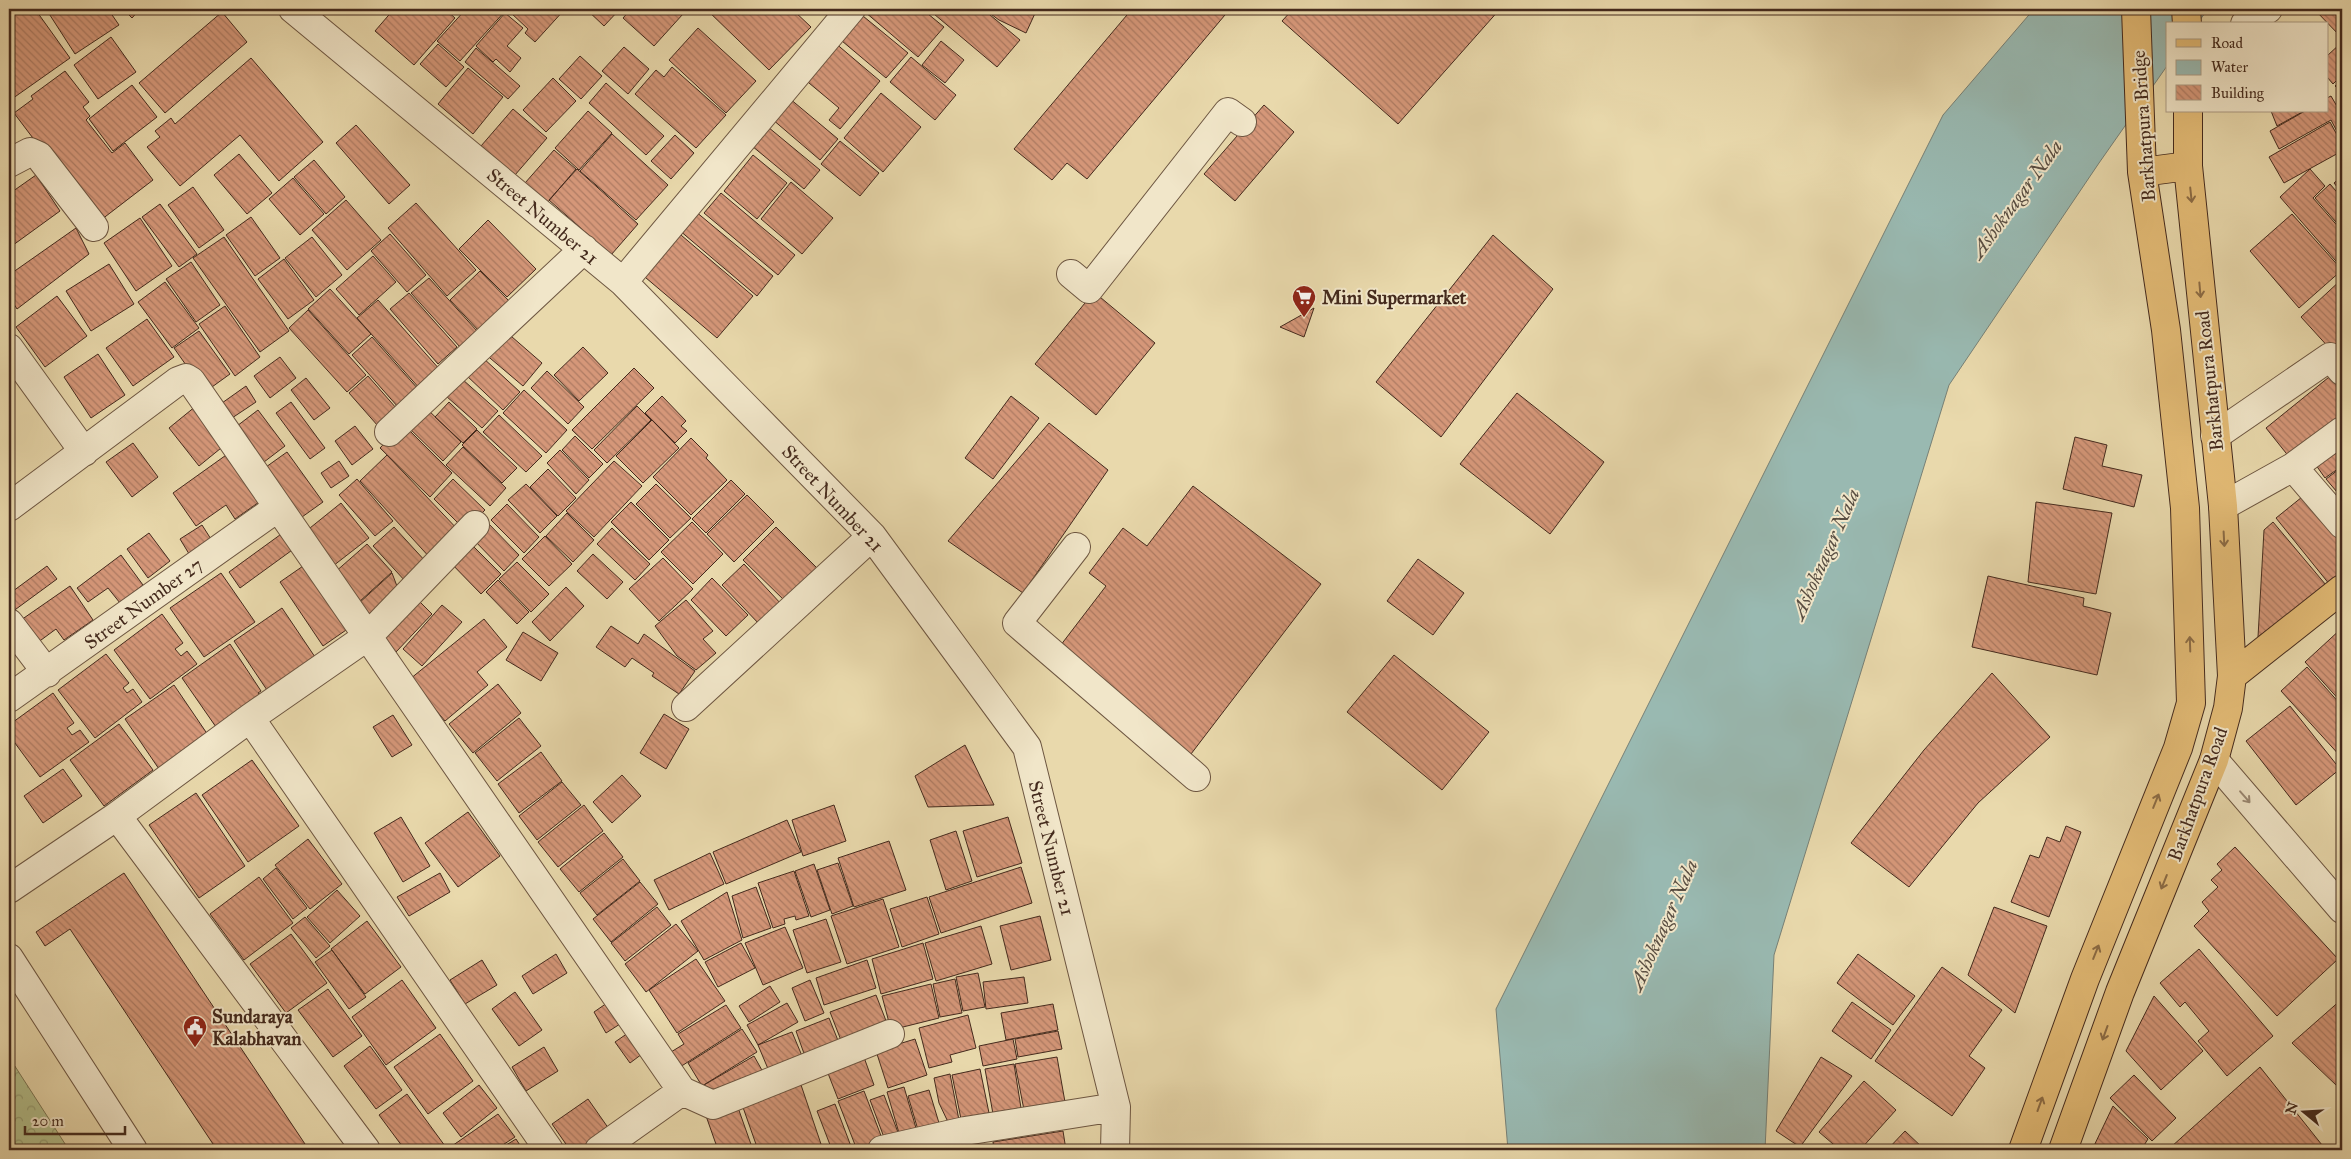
<svg xmlns="http://www.w3.org/2000/svg" width="2351" height="1159" font-family="'IM FELL Great Primer',serif">
<style>
.park{fill:url(#park-crowns);stroke:#7c7554}
.water{fill:#99b9b1;stroke:#778076}
.building{fill:url(#building-back-hatch);stroke:#442a1d}
.lines{fill:none;stroke-linecap:round;stroke-linejoin:round}
.minor-casing{stroke:#6d5641;stroke-width:30}
.major-casing{stroke:#442a1d;stroke-width:30}
.minor{stroke:#f1e6c9;stroke-width:28}
.major{stroke:#e4bc76;stroke-width:28}
.oneway{stroke:#8c6c45}
.oneway2{stroke:#9a8873}
.labels{text-anchor:middle;stroke-width:4;stroke-linejoin:round;paint-order:stroke}
.street-label{font-size:19px;fill:#442a1d;stroke:#f1e6c9}
.poi-label{font-size:19px;font-weight:bold;fill:#442a1d;stroke:#f1e6c9;text-anchor:start}
.water-label{font-size:20px;font-style:italic;fill:#594e42;stroke:#f1e6c9}
</style>
<defs>
<pattern id="park-crowns" width="20" height="18" patternUnits="userSpaceOnUse" patternTransform="scale(1.25)"><rect width="20" height="18" fill="#b4c08c"/><path d="M2 6a3 3 0 1 1 6 0M12 15a3 3 0 1 1 6 0" fill="none" stroke="#949c72"/></pattern>
<pattern id="building-back-hatch" width="6" height="6" patternUnits="userSpaceOnUse" patternTransform="scale(1.25)"><rect width="6" height="6" fill="#d59779"/><path d="M-1 5l2 2M0 0l6 6M5-1l2 2" fill="none" stroke="#ae7b63"/></pattern>
</defs>
<rect width="100%" height="100%" fill="#e9d9ac"/>
<filter id="stains"><feTurbulence type="fractalNoise" baseFrequency=".004" numOctaves="4"/><feColorMatrix values="0 0 0 0 .2 0 0 0 0 .09 0 0 0 0 .02 0 0 0 .5 -.17"/></filter>
<radialGradient id="worn" r=".72"><stop offset=".6" stop-color="#630" stop-opacity="0"/><stop offset="1" stop-color="#630" stop-opacity=".3"/></radialGradient>
<path class="park" d="M9,1057L69,1150H9Z"/>
<path class="water" d="M2034,9H2208L2197,24H2167V66L2099,163L1949,385L1774,955L1765,1150H1508L1496,1009L1943,115Z"/>
<path class="building" d="M9,9H35L70,58L9,101Z
M46,9H108L119,25L75,54Z
M123,9H140L132,18Z
M394,9H445L455,18L414,65L375,31Z
M451,9H464L458,15Z
M466,9H507L460,61L437,41Z
M513,9H565L535,42L525,33L528,29L510,12Z
M586,9H620L604,26Z
M631,9H677L683,14L654,46L623,18Z
M706,9H792L811,27L769,70Z
M868,9H922L944,27L918,57L865,12Z
M928,9H983L1020,40L997,67Z
M984,9H1037L1026,33L999,20Z
M1132,9H1230L1087,179L1067,163L1052,180L1014,149Z
M1293,9H1500L1398,124L1282,21Z
M2314,9H2342V38Z
M222,12L247,42L165,113L139,83Z
M505,13L523,28L507,46L521,58L510,72L496,59L493,62L476,46Z
M863,16L908,53L886,78L842,41Z
M698,28L756,81L726,113L669,60Z
M111,37L136,72L98,99L74,65Z
M941,41L964,60L945,83L922,65Z
M834,42L880,81L840,129L829,120L839,108L803,78Z
M2342,42V75L2333,84L2327,77V56Z
M438,44L464,67L446,87L420,64Z
M624,47L649,69L628,94L602,71Z
M476,48L520,86L508,99L465,62Z
M580,56L602,76L581,99L559,79Z
M911,57L956,95L935,120L890,82Z
M251,58L323,142L279,181L240,135L180,186L147,147L160,137L155,131L171,118L175,124Z
M672,67L726,115L696,148L635,94L656,70L664,77Z
M468,68L503,97L473,134L438,104Z
M65,71L89,102L83,107L90,116L86,120L112,153L125,143L153,180L97,223L14,113L33,99L31,96Z
M553,78L576,101L546,132L523,110Z
M2342,79V93L2335,86Z
M606,83L664,136L646,155L589,103Z
M132,85L157,117L113,151L89,119Z
M881,93L921,127L883,172L844,138Z
M2331,96L2342,115V141L2331,120L2279,149L2270,131L2305,111H2327V98Z
M789,98L838,139L820,160L772,119Z
M1264,105L1294,132L1235,201L1204,174Z
M513,109L547,138L515,175L481,146Z
M588,111L612,133L579,170L555,148Z
M2271,111H2304L2277,126Z
M2330,122L2342,144V151L2284,183L2269,157Z
M356,125L410,185L389,204L336,143Z
M768,127L820,170L804,189L752,146Z
M612,134L668,185L636,220L580,171Z
M675,135L694,153L671,179L651,161Z
M840,141L879,173L860,196L821,164Z
M554,150L576,169L547,203L525,183Z
M239,154L272,193L247,214L214,175Z
M753,155L787,183L757,219L724,191Z
M314,160L345,197L326,214L294,177Z
M577,169L638,224L611,255L549,200Z
M2310,169L2325,186L2313,198L2342,231V268L2280,197Z
M36,175L60,211L9,248V194Z
M2342,176V193L2334,183Z
M293,178L324,214L300,235L269,199Z
M791,182L833,218L802,254L761,219Z
M2330,184L2342,198V229L2315,198Z
M193,187L224,230L199,248L168,205Z
M721,193L795,255L778,275L704,213Z
M346,200L381,240L347,270L312,230Z
M416,203L476,270L447,296L388,228Z
M160,204L197,254L179,267L142,217Z
M695,211L773,276L757,296L679,230Z
M2292,214L2342,270L2299,308L2250,251Z
M251,217L280,258L255,276L226,235Z
M140,218L172,266L136,291L104,243Z
M488,220L536,269L507,297L459,249Z
M76,228L89,254L17,309L9,296V275Z
M675,230L753,296L717,338L639,272Z
M390,234L426,275L407,292L371,251Z
M1493,235L1553,289L1441,437L1376,382Z
M224,237L289,331L260,352L193,258Z
M312,237L342,275L316,297L285,258Z
M373,256L396,282L359,315L336,289Z
M284,259L314,300L288,319L258,279Z
M191,262L220,305L196,322L166,279Z
M109,264L134,304L91,331L66,291Z
M480,271L509,301L479,331L450,300Z
M429,278L477,331L460,347L411,293Z
M2342,279V362L2301,317Z
M165,282L199,328L172,348L138,302Z
M330,289L371,334L349,354L308,309Z
M1094,292L1155,343L1096,415L1035,364Z
M409,293L457,347L438,364L390,309Z
M57,296L87,336L45,367L16,327Z
M378,300L441,371L420,389L357,318Z
M225,306L260,357L235,376L199,324Z
M1314,308L1304,337L1280,327Z
M308,310L366,375L347,392L289,328Z
M147,319L174,357L133,386L106,348Z
M504,330L542,363L523,386L484,353Z
M199,331L230,374L205,392L174,348Z
M372,337L419,390L398,407L352,355Z
M583,347L608,373L579,401L554,375Z
M98,354L125,395L91,418L64,377Z
M280,357L296,378L270,398L254,376Z
M482,357L520,392L503,410L466,375Z
M634,368L654,388L592,449L572,430Z
M2339,369L2342,374V424L2294,463L2266,428Z
M547,371L584,407L568,424L531,388Z
M368,376L397,409L378,426L349,393Z
M306,378L330,408L314,420L291,390Z
M462,379L498,411L482,428L446,396Z
M246,386L256,402L232,418L222,403Z
M524,390L567,430L546,453L503,413Z
M1517,393L1604,462L1550,534L1460,464Z
M662,396L686,421L681,426L687,431L675,443L645,413Z
M1011,396L1039,418L993,479L965,458Z
M291,402L325,448L310,459L276,413Z
M449,402L477,429L463,443L435,417Z
M423,405L461,442L443,461L405,424Z
M196,406L226,444L199,466L169,428Z
M637,406L651,420L607,463L594,450Z
M258,410L285,446L264,462L237,426Z
M499,415L542,456L526,472L483,432Z
M652,420L679,448L643,483L616,456Z
M1049,423L1108,470L1023,593L948,541Z
M403,424L452,473L430,497L380,448Z
M355,426L373,449L352,465L335,441Z
M477,430L517,468L502,483L462,445Z
M2342,434V466L2325,478L2311,458Z
M575,436L603,464L589,478L562,450Z
M2075,437L2107,445L2102,466L2142,475L2134,507L2063,489Z
M691,438L708,455L706,458L727,480L691,515L653,477Z
M133,443L158,477L132,497L106,462Z
M463,447L506,488L490,506L446,465Z
M560,450L589,480L576,494L547,463Z
M287,452L323,502L302,517L266,467Z
M229,453L262,500L235,519L226,505L196,526L173,493Z
M387,455L461,533L432,560L360,481Z
M339,461L349,476L331,488L321,473Z
M614,461L642,486L594,537L566,511Z
M2342,467V498L2326,479Z
M548,469L576,498L558,516L530,487Z
M357,479L393,521L375,536L339,495Z
M453,479L485,510L465,530L434,499Z
M731,480L745,494L706,533L692,519Z
M526,484L557,516L540,533L508,500Z
M656,484L691,518L670,538L636,504Z
M1193,486L1321,584L1191,754L1057,650L1106,586L1089,573L1123,528L1147,546Z
M2307,493L2342,536V575L2330,585L2276,518Z
M747,495L774,522L734,562L707,534Z
M631,502L669,540L649,560L611,522Z
M2036,502L2112,513L2096,594L2028,582Z
M341,503L369,538L333,566L305,532Z
M507,504L539,537L524,553L491,520Z
M567,513L594,540L573,562L546,536Z
M487,522L519,555L504,571L472,538Z
M692,522L723,554L693,584L661,552Z
M2273,522L2326,585L2258,637L2264,530Z
M202,525L216,547L194,562L180,539Z
M394,527L427,563L406,582L373,546Z
M776,527L819,570L786,602L743,560Z
M612,528L650,564L635,580L597,544Z
M284,532L295,548L240,588L229,572Z
M149,533L170,561L148,578L127,549Z
M545,536L572,564L549,586L522,559Z
M465,538L501,574L481,594L445,557Z
M367,544L392,572L359,602L334,573Z
M593,554L623,582L607,599L577,571Z
M121,555L143,585L120,603L108,588L88,602L77,588Z
M663,558L693,589L659,621L629,589Z
M1418,559L1464,593L1433,635L1387,601Z
M517,562L549,594L531,612L499,579Z
M306,564L349,628L323,646L280,582Z
M744,564L782,605L760,625L722,585Z
M47,566L57,579L12,612L9,608V594Z
M221,573L255,622L204,657L170,608Z
M392,573L400,594L371,619L358,604Z
M1988,576L2084,598L2083,606L2111,613L2097,675L1972,647Z
M712,578L748,615L726,636L691,600Z
M498,580L529,612L517,624L486,592Z
M70,586L93,620L64,640L56,629L37,643L21,620Z
M566,587L584,606L550,641L532,622Z
M416,598L432,614L396,652L380,636Z
M686,600L713,631L703,639L716,653L696,670L677,656L655,626Z
M442,605L462,622L422,666L403,649Z
M282,608L315,657L267,690L234,641Z
M162,614L183,643L175,649L181,656L187,651L197,664L150,699L114,650Z
M484,619L507,647L477,672L488,685L445,721L410,679Z
M611,626L638,644L644,634L695,671L679,694L652,676L654,673L632,658L625,667L596,647Z
M2342,628V703L2305,662Z
M523,632L558,653L541,681L506,660Z
M230,644L261,691L258,693L261,695L216,727L182,678Z
M106,654L129,683L123,688L127,693L133,689L142,702L95,738L58,690Z
M1394,655L1489,732L1442,790L1347,712Z
M2307,667L2342,706V758L2281,691Z
M1992,673L2050,737L1978,803L1909,887L1851,843L1924,750Z
M498,684L521,713L473,753L449,724Z
M174,685L208,735L159,769L125,719Z
M53,693L74,723L67,728L72,735L80,730L89,742L40,777L9,735V725Z
M2290,706L2340,769L2296,805L2246,741Z
M664,714L689,729L666,769L640,753Z
M393,715L412,745L392,757L373,727Z
M519,718L541,746L497,781L475,753Z
M119,724L153,770L104,806L70,760Z
M965,745L994,805L928,807L915,776Z
M541,752L562,781L519,813L498,784Z
M252,760L299,826L248,862L202,795Z
M63,769L82,796L43,823L24,796Z
M622,775L641,796L612,823L593,802Z
M562,782L581,805L537,840L519,816Z
M196,793L245,866L199,898L149,825Z
M584,805L603,831L558,867L538,842Z
M834,805L846,841L803,856L792,820Z
M468,812L500,856L458,887L425,843Z
M401,817L430,866L403,882L374,833Z
M1008,817L1022,863L977,877L963,831Z
M787,820L801,852L726,884L713,852Z
M2066,826L2081,832L2049,917L2011,902L2030,855L2039,858L2047,837L2060,842Z
M956,831L972,881L946,890L930,840Z
M604,833L623,857L579,892L560,869Z
M308,839L342,884L310,909L275,865Z
M889,841L906,890L854,907L838,858Z
M2235,847L2338,959L2277,1016L2194,926L2209,911L2202,902L2218,887L2211,880L2222,870L2217,864Z
M710,853L724,884L669,910L654,880Z
M623,859L640,881L597,915L580,893Z
M838,863L853,906L832,914L817,870Z
M814,864L830,910L811,917L795,871Z
M1021,867L1032,903L941,933L929,897Z
M276,868L307,908L293,919L263,879Z
M794,871L809,916L796,920L795,916L784,919L785,924L773,928L758,883Z
M124,873L309,1150H217L70,929L45,946L36,932Z
M440,873L450,892L409,916L397,897Z
M259,877L293,923L244,960L210,914Z
M640,882L658,904L611,942L593,919Z
M756,887L771,928L743,938L732,896Z
M337,890L360,916L330,943L307,917Z
M727,892L742,940L704,960L681,921Z
M927,897L939,934L902,947L890,909Z
M883,899L899,947L847,964L831,916Z
M657,907L671,925L625,961L611,943Z
M1994,907L2047,926L2015,1013L1968,975Z
M1040,916L1051,960L1011,970L1000,926Z
M305,917L330,946L316,958L291,928Z
M826,919L841,962L807,973L793,930Z
M367,921L401,967L365,994L331,949Z
M676,924L698,951L646,992L625,964Z
M981,926L992,964L936,981L925,943Z
M785,927L803,968L763,985L745,943Z
M291,934L327,983L286,1013L250,964Z
M741,943L755,968L718,987L705,962Z
M923,943L933,979L881,994L872,959Z
M2199,949L2273,1036L2227,1076L2198,1041L2209,1031L2185,1002L2180,1007L2160,983Z
M332,950L366,997L349,1009L315,962Z
M556,954L567,973L533,994L522,976Z
M1858,954L1915,996L1893,1025L1837,983Z
M696,959L725,1001L677,1033L649,990Z
M482,960L497,985L465,1004L450,980Z
M867,960L876,988L824,1005L816,978Z
M1942,967L2002,1010L1969,1056L1985,1068L1952,1116L1875,1061Z
M978,973L985,1007L963,1011L956,977Z
M1024,977L1028,1003L986,1009L983,982Z
M955,979L962,1013L940,1017L933,984Z
M402,980L436,1028L386,1065L352,1017Z
M810,980L824,1013L805,1021L792,988Z
M931,984L939,1018L891,1030L882,996Z
M770,986L780,1002L749,1022L739,1006Z
M328,989L362,1036L333,1057L298,1010Z
M515,992L542,1030L519,1046L492,1009Z
M876,995L890,1031L844,1048L830,1012Z
M2154,996L2203,1051L2161,1090L2126,1051Z
M2342,999V1081L2337,1086L2292,1043Z
M1852,1002L1891,1030L1871,1059L1832,1031Z
M607,1003L620,1024L606,1033L594,1012Z
M787,1003L798,1022L758,1045L747,1025Z
M1053,1004L1058,1030L1006,1040L1001,1013Z
M726,1005L741,1028L680,1067L671,1052L684,1044L678,1034Z
M968,1015L976,1048L950,1055L952,1062L929,1068L919,1028Z
M829,1018L841,1048L807,1062L796,1031Z
M742,1029L757,1052L702,1086L688,1063Z
M1058,1031L1062,1049L1018,1057L1015,1039Z
M792,1032L805,1063L771,1076L758,1045Z
M628,1033L642,1054L630,1063L615,1042Z
M440,1034L473,1081L428,1114L394,1067Z
M915,1039L927,1075L888,1088L876,1051Z
M1013,1039L1017,1059L983,1066L979,1046Z
M370,1046L402,1090L376,1109L344,1066Z
M544,1047L558,1071L526,1091L512,1067Z
M861,1049L874,1085L838,1099L824,1063Z
M754,1056L763,1072L713,1101L704,1085Z
M1057,1057L1065,1102L1024,1110L1015,1064Z
M1821,1057L1852,1076L1800,1147L1776,1131Z
M1014,1064L1021,1108L993,1114L985,1069Z
M2260,1067L2326,1150H2174L2171,1147Z
M980,1069L989,1113L961,1119L952,1075Z
M950,1074L959,1120L948,1122L939,1103L934,1078Z
M2134,1075L2176,1118L2152,1141L2110,1098Z
M798,1076L823,1150H758L739,1096Z
M1864,1081L1896,1110L1860,1150H1840L1819,1132Z
M479,1085L497,1108L461,1137L443,1113Z
M904,1087L916,1128L899,1133L887,1092Z
M929,1090L939,1123L918,1130L908,1096Z
M864,1091L883,1141L857,1150L838,1101Z
M407,1094L445,1146L439,1150H405L379,1115Z
M884,1095L899,1135L885,1140L870,1100Z
M588,1099L609,1129L580,1150H570L552,1124Z
M736,1102L753,1150H718L705,1113Z
M835,1104L852,1149L849,1150H832L817,1111Z
M2113,1106L2148,1139L2141,1150H2092Z
M498,1114L515,1137L495,1150H450L449,1148Z
M1063,1131L1066,1150H994L993,1142Z
M1905,1131L1925,1150H1887Z
M516,1139L523,1150H498Z"/>
<g class="lines">
<g class="minor-casing">
<path id="minor" d="M293,9L623,282L872,536L1027,747L1116,1107L1115,1150
M2245,24L2268,9
M9,163L30,152L39,156L94,227
M1071,274L1089,289L1228,112L1242,122
M623,282L851,9
M9,348L84,452
M389,432L584,249
M2215,436L2330,357L2342,371
M2293,467L2342,524
M2223,506L2293,467L2342,431
M9,507L178,381L186,378L191,381C354,618 519,854 682,1091L713,1105L890,1034
M1076,547L1017,623L1196,777
M9,623L47,673
M9,698L277,508
M686,707L872,536
M250,718L549,1150
M2214,760L2342,909
M117,816L366,1150
M9,889L117,816L250,718L368,636L475,525
M9,958L133,1150
M599,1150L682,1091
M882,1150L965,1131L1116,1107"/>
</g>
<g class="major-casing">
<path id="major" d="M2186,9L2187,24
M2142,172L2188,166
M2232,676L2342,589
M2023,1150L2085,979L2178,748L2191,703L2185,508L2166,330L2142,172L2136,9
M2063,1150L2120,992L2214,760L2228,708L2232,676L2223,506L2188,166V111"/>
</g>
<use href="#minor" class="minor"/>
<use href="#major" class="major"/>
</g>
<defs><path id="oneway-shaft" d="M-6 0H5M1.5-3L5.5 0L1.5 3" fill="none" stroke-width="1.6" stroke-linecap="round" stroke-linejoin="round" transform="scale(1.25)"/></defs>
<g class="oneway">
<use href="#oneway-shaft" transform="translate(2191 195) rotate(84)"/>
<use href="#oneway-shaft" transform="translate(2200 290) rotate(85)"/>
<use href="#oneway-shaft" transform="translate(2224 539) rotate(87)"/>
<use href="#oneway-shaft" transform="translate(2190 644) rotate(-92)"/>
<use href="#oneway-shaft" transform="translate(2156 801) rotate(-68)"/>
<use href="#oneway-shaft" transform="translate(2164 882) rotate(112)"/>
<use href="#oneway-shaft" transform="translate(2096 952) rotate(-68)"/>
<use href="#oneway-shaft" transform="translate(2105 1033) rotate(110)"/>
<use href="#oneway-shaft" transform="translate(2040 1104) rotate(-70)"/>
</g>
<use class="oneway2" href="#oneway-shaft" transform="translate(2245 797) rotate(49)"/>
<defs>
<g id="supermarket-pin" transform="scale(1.25)"><path d="M0 17L-7.5 6A9.5 9.5 0 1 1 7.5 6Z" fill="#8f2418" stroke="#f1e6c9"/><path d="M-6-5.5h2.5l.6 2H6L4.5 2H-2.5L-4.4-4H-6ZM-1.5 3.2a1.3 1.3 0 1 0 .1 0ZM3 3.2a1.3 1.3 0 1 0 .1 0Z" fill="#fff"/></g>
<g id="civic-pin" transform="scale(1.25)"><path d="M0 17L-7.5 6A9.5 9.5 0 1 1 7.5 6Z" fill="#8f2418" stroke="#f1e6c9"/><path d="M-.6-6.5H3V-4.5H.6V-3L4-1V1h2V6H-6V1h2V-1L-.6-3ZM-1.2 2.5V6h2.4V2.5Z" fill="#fff"/></g>
</defs>
<g fill-rule="evenodd">
<use href="#supermarket-pin" x="1304" y="297"/>
<use href="#civic-pin" x="195" y="1027"/>
</g>
<g class="labels">
<g class="street-label">
<text transform="translate(2143 126) rotate(-94)" y="7">Barkhatpura Bridge</text>
<text transform="translate(543 216) rotate(40)" y="7">Street Number 21</text>
<text transform="translate(2209 381) rotate(-96)" y="7">Barkhatpura Road</text>
<text transform="translate(833 498) rotate(47)" y="7">Street Number 21</text>
<text transform="translate(143 603) rotate(-36)" y="7">Street Number 27</text>
<text transform="translate(2197 794) rotate(-70)" y="7">Barkhatpura Road</text>
<text transform="translate(1052 848) rotate(76)" y="7">Street Number 21</text>
</g>
<g class="poi-label">
<text x="1322" y="304">Mini Supermarket</text>
<text x="212" y="1023">Sundaraya<tspan x="212" dy="22">Kalabhavan</tspan></text>
</g>
<g class="water-label">
<text transform="translate(2016 199) rotate(-54)" y="7">Ashoknagar Nala</text>
<text transform="translate(1825 554) rotate(-66)" y="7">Ashoknagar Nala</text>
<text transform="translate(1663 925) rotate(-66)" y="7">Ashoknagar Nala</text>
</g>
</g>
<rect width="2351" height="1159" fill="none" stroke="#e9d9ac" stroke-width="30"/>
<rect x="10" y="10" width="2331" height="1139" fill="none" stroke="#442a1d" stroke-width="2.5"/>
<rect x="15" y="15" width="2321" height="1129" fill="none" stroke="#442a1d"/>
<rect x="2166" y="22" width="162" height="90" fill="#f1e6c9" stroke="#ac9b84"/>
<rect x="2176" y="39" width="25" height="8" fill="#e4bc76" stroke="#ac9b84"/>
<text x="2211" y="48" font-size="15" fill="#442a1d">Road</text>
<rect x="2176" y="60" width="25" height="15" fill="#99b9b1" stroke="#ac9b84"/>
<text x="2211" y="72" font-size="15" fill="#442a1d">Water</text>
<rect x="2176" y="85" width="25" height="15" fill="url(#building-back-hatch)" stroke="#ac9b84"/>
<text x="2211" y="98" font-size="15" fill="#442a1d">Building</text>
<g transform="translate(2304 1112) rotate(288)" stroke="#f1e6c9" stroke-width="4" paint-order="stroke">
<path d="M0-4L9 19L0 12L-9 19Z" fill="#442a1d"/>
<text y="-8" font-size="14" font-weight="bold" text-anchor="middle" fill="#442a1d">N</text>
</g>
<path d="M25 1126v8h100v-8" fill="none" stroke="#442a1d" stroke-width="2.5"/>
<text x="32" y="1126" font-size="15" fill="#442a1d" stroke="#f1e6c9" stroke-width="4" paint-order="stroke">20 m</text>
<rect width="100%" height="100%" filter="url(#stains)"/>
<rect width="100%" height="100%" fill="url(#worn)"/>
</svg>
